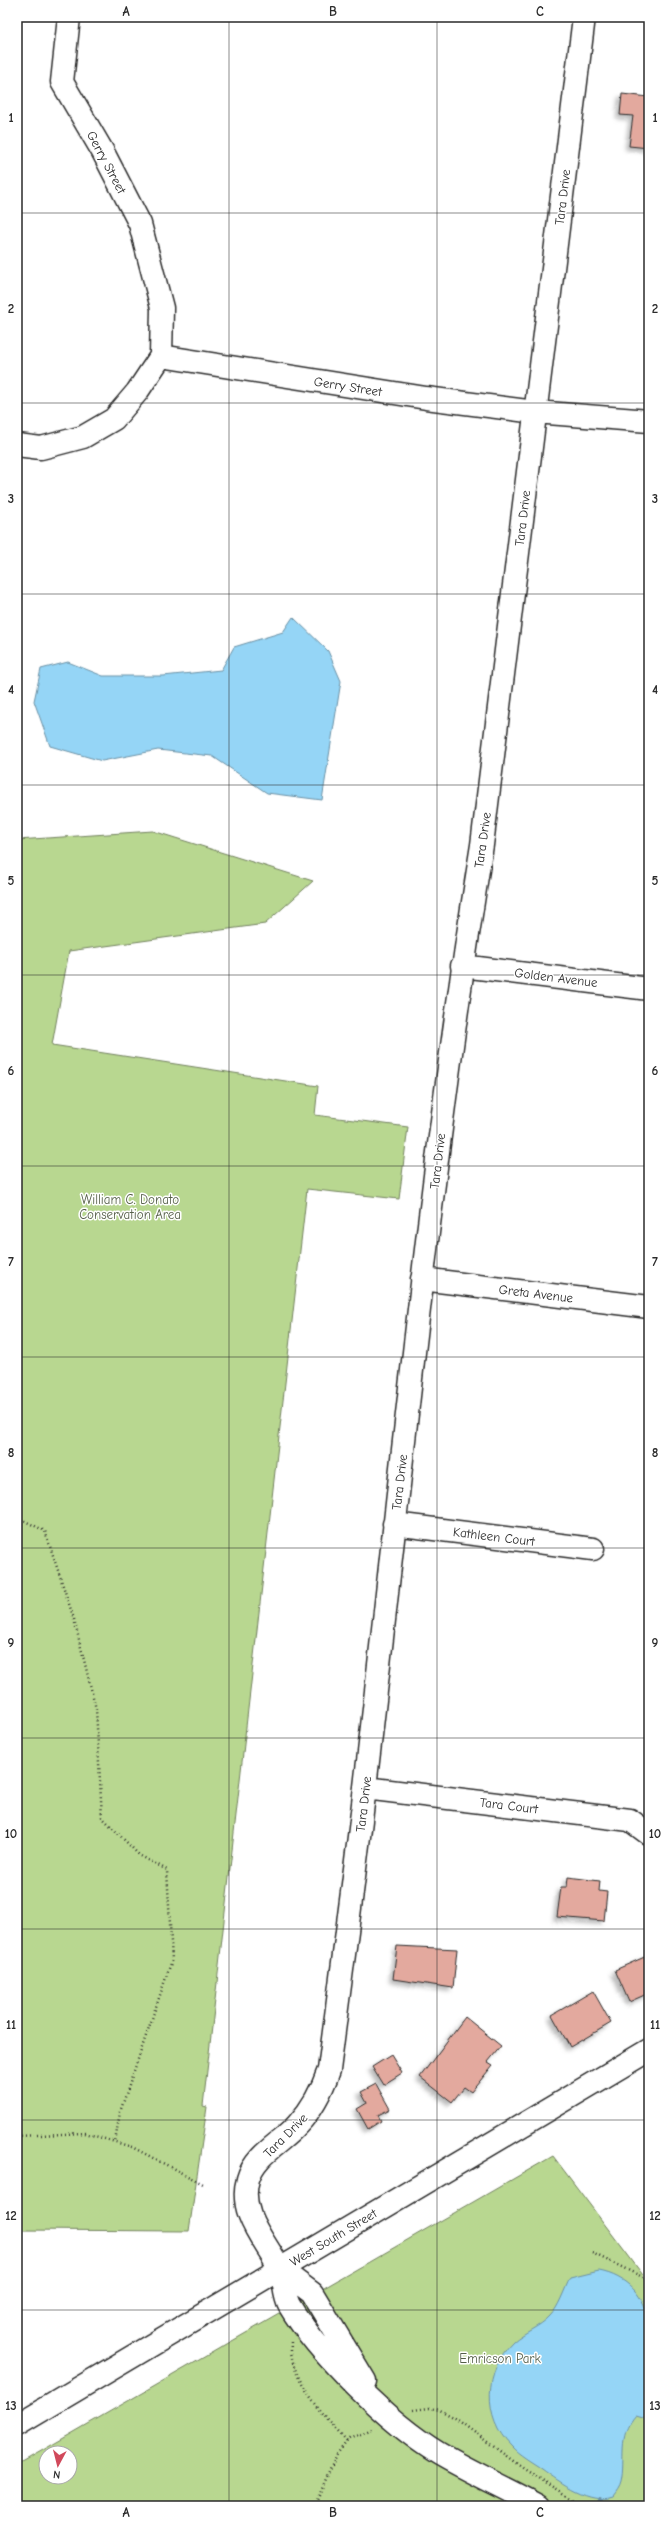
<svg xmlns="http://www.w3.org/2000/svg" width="666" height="2523" font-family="'Comic Neue',sans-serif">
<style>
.green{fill:#b8d790;stroke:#72815e;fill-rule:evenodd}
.water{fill:#95d5f6;stroke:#6b91a5}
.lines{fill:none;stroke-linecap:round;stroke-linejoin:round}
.stream{stroke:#6b91a5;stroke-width:5.5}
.building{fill:#e3a99e;stroke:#2b2b2b;filter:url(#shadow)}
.minor-casing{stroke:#2b2b2b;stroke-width:25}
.path{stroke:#2b2b2b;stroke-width:2.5;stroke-dasharray:1 3;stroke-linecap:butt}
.minor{stroke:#fff;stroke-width:22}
.grid{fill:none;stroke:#2b2b2b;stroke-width:1;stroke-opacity:0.55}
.labels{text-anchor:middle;stroke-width:3;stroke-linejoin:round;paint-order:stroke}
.street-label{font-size:13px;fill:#2b2b2b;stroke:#fff}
.park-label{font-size:13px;fill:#555f49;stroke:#fff}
.neatline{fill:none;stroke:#2b2b2b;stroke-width:1.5}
.grid-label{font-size:13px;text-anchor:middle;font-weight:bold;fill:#2b2b2b}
</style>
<defs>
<filter id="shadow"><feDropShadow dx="-3.5" dy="3.5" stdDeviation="2" flood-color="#0004"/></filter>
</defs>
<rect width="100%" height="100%" fill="#fff"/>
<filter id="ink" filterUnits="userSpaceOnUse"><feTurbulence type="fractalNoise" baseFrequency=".025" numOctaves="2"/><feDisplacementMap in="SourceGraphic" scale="8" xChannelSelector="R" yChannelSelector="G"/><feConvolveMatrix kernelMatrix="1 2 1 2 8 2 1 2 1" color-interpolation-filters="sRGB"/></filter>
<g filter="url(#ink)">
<path class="green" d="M153,831L313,881L265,924L69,951L52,1045L318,1086L315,1115L408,1127L399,1199L307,1189L203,2106L207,2107L189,2231L17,2230V840Z
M553,2156L649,2283V2506H17V2465ZM46,2453H70V2477H46Z"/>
<path class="water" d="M293,617L328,651L341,681L322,800L267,793L212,756L158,750L102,761L50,746L34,701L41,669L68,662L103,676H163L221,670L234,647L283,632Z
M599,2271C626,2276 647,2296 648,2325C649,2331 646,2339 646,2346L649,2347V2420L635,2416C617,2436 626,2459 621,2482C620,2487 616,2492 613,2496C590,2504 561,2483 542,2469C532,2462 519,2455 511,2446C482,2417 484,2370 513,2342C524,2332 540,2327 550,2316C559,2307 564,2290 570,2278Z"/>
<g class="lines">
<path class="stream" d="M596,2506L600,2499"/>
</g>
<path class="building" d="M622,94L649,97V148L629,146L633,116L620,115Z
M568,1877L600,1881L599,1891L607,1892L604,1921L557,1917L561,1887H567Z
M397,1946L457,1949L453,1988L393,1979Z
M649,1955V1993L629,2002L615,1970Z
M593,1991L611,2023L570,2047L552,2015Z
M465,2017L501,2046L488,2062L493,2065L471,2092L464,2087L452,2102L420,2077Z
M391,2055L402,2073L383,2085L372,2067Z
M376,2084L390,2109L378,2115L381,2121L368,2129L357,2109L367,2103L361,2092Z"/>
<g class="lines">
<g class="minor-casing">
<path id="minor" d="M161,356L426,398L535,412L649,421
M17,445L41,448L83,437L114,419L137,392L161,356L162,308L140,224L103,152L62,82L69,17
M462,966L649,989
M422,1279L649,1307
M394,1524L593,1549
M365,1788L630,1820L649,1834
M280,2269L312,2293L365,2381
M17,2425L649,2050
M539,2506C506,2488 470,2472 438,2453C389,2423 318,2354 289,2305C283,2294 285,2278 279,2267C264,2239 238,2213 248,2179C255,2154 282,2143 298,2124C313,2108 322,2090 329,2070C341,1976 354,1881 365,1787C402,1472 431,1157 482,845L584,17"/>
</g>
<path class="path" d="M17,1517L45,1531L74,1619L96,1709L102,1817L139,1855L167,1870L172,1960L120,2112L115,2142
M17,2136L85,2133L132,2147L203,2184
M592,2253L649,2280
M291,2342C288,2379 325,2417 347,2442
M413,2410L429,2408L440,2410L455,2418L524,2469L585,2506
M314,2506L337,2454L349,2439L372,2429"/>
<use href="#minor" class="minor"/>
</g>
</g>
<path class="grid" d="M229,17V2506M437,17V2506M17,213H649M17,403H649M17,594H649M17,785H649M17,975H649M17,1166H649M17,1357H649M17,1548H649M17,1738H649M17,1929H649M17,2120H649M17,2310H649"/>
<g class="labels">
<g class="street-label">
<text transform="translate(107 162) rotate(62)" y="5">Gerry Street</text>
<text transform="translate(562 197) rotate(-83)" y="5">Tara Drive</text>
<text transform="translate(348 386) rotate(9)" y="5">Gerry Street</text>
<text transform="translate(522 518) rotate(-83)" y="5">Tara Drive</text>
<text transform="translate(482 840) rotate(-82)" y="5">Tara Drive</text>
<text transform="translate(556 977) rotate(7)" y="5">Golden Avenue</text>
<text transform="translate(437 1161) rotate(-83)" y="5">Tara Drive</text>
<text transform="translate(536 1293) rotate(7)" y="5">Greta Avenue</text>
<text transform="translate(399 1482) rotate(-83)" y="5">Tara Drive</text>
<text transform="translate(494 1536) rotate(7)" y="5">Kathleen Court</text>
<text transform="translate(363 1804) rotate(-83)" y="5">Tara Drive</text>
<text transform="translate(509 1805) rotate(7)" y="5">Tara Court</text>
<text transform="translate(285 2135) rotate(-45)" y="5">Tara Drive</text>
<text transform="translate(333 2237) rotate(-31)" y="5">West South Street</text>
</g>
<g class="park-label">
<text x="130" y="1204">William C. Donato<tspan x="130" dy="15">Conservation Area</tspan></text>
<text x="500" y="2363">Emricson Park</text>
</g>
</g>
<rect width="666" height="2523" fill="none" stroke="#fff" stroke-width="44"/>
<g transform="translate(58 2465) rotate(187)"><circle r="19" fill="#ffffff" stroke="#aaaaaa"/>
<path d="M0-3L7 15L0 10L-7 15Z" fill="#d1495b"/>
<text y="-6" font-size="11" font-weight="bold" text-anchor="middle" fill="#2b2b2b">N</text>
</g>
<rect x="22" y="22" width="622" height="2479" class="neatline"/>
<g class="grid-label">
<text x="126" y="16">A</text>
<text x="333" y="16">B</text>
<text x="540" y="16">C</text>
<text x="11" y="122">1</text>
<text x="655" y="122">1</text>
<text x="11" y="313">2</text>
<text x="655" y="313">2</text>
<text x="11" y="503">3</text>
<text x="655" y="503">3</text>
<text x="11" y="694">4</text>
<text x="655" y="694">4</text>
<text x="11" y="885">5</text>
<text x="655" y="885">5</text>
<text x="11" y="1075">6</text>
<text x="655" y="1075">6</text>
<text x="11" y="1266">7</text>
<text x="655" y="1266">7</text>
<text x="11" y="1457">8</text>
<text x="655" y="1457">8</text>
<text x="11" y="1647">9</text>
<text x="655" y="1647">9</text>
<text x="11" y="1838">10</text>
<text x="655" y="1838">10</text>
<text x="11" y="2029">11</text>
<text x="655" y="2029">11</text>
<text x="11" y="2220">12</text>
<text x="655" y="2220">12</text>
<text x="11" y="2410">13</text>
<text x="655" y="2410">13</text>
<text x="126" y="2517">A</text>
<text x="333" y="2517">B</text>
<text x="540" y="2517">C</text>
</g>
</svg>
